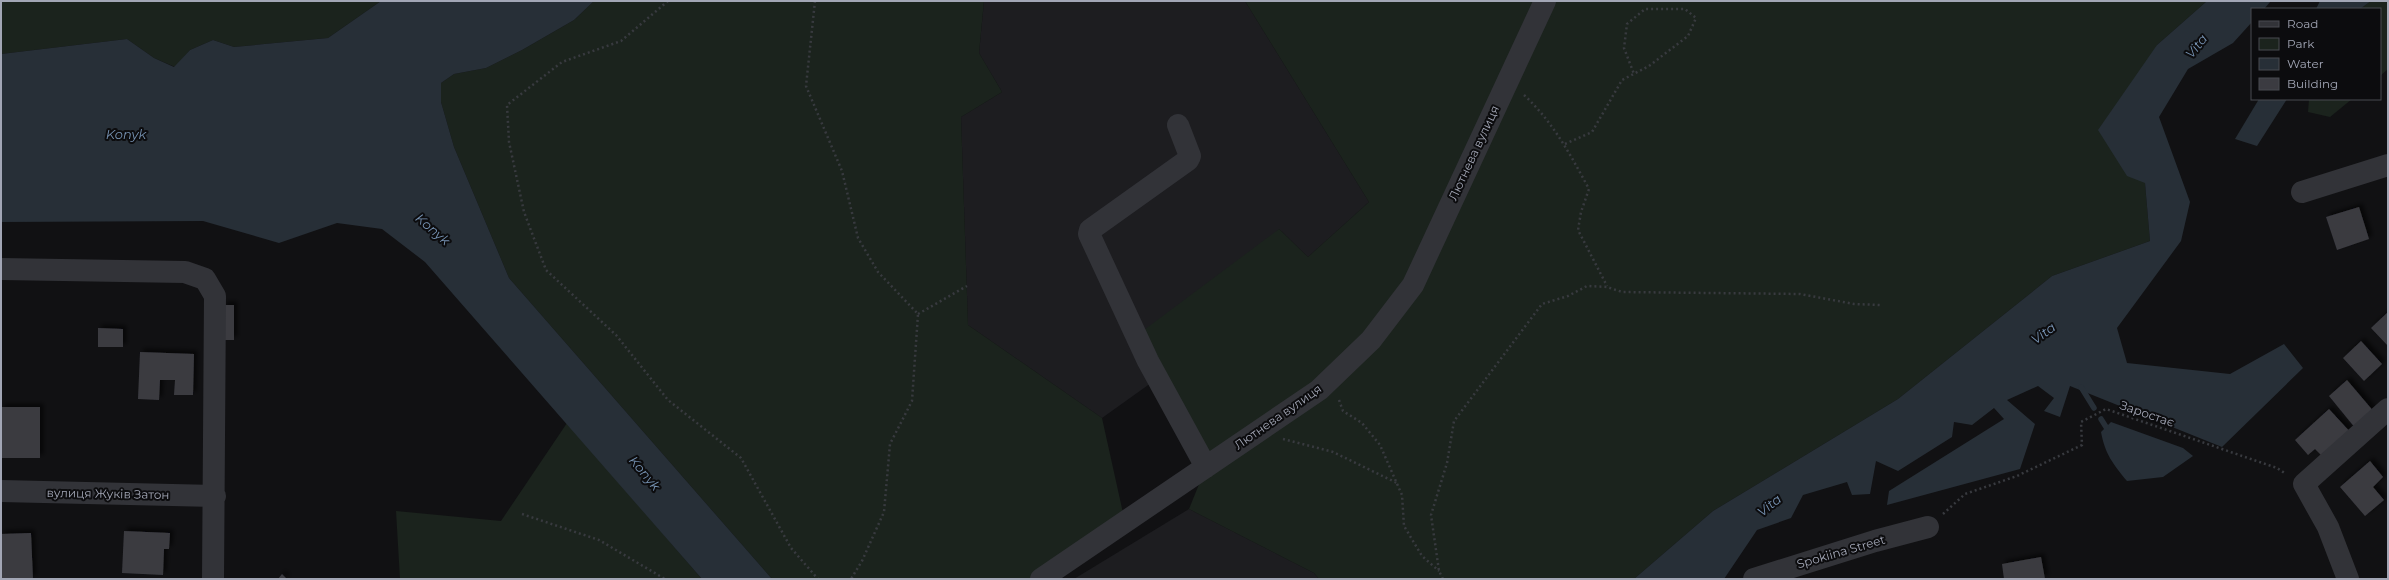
<svg xmlns="http://www.w3.org/2000/svg" width="2389" height="580" font-family="Montserrat,sans-serif">
<style>
.built{fill:#1d1d20}
.green{fill:#1b231d}
.water{fill:#272f37}
.lines{fill:none;stroke-linecap:round;stroke-linejoin:round}
.stream{stroke:#272f37;stroke-width:5.5}
.building{fill:#3b3b41;filter:url(#shadow)}
.path{stroke:#383a3f;stroke-width:2.5;stroke-dasharray:2 3;stroke-linecap:butt}
.minor{stroke:#323338;stroke-width:22}
.labels{text-anchor:middle;stroke-width:4;stroke-linejoin:round;paint-order:stroke}
.street-label{font-size:12px;fill:#a2a6b5;stroke:#0c0c0e}
.water-label{font-size:13px;font-style:italic;fill:#7692b2;stroke:#0c0c0e}
</style>
<defs>
<filter id="shadow"><feDropShadow dx="3.5" dy="-3.5" stdDeviation="2" flood-color="#0009"/></filter>
</defs>
<rect width="100%" height="100%" fill="#111113"/>
<path class="built" d="M984,1H1245L1369,202L1308,257L1279,229L1165,373L1102,418L968,325L961,117L1002,92L979,53Z
M1189,509L1314,573L1319,579H1074Z"/>
<path class="green" d="M1,1H381L328,38L234,47L213,40L190,50L175,67L154,58L127,39L1,54Z
M594,1H984L979,53L1002,92L961,117L968,325L1102,418L1125,522L1041,579H772L509,278L454,147L441,102V83L454,74L486,68L522,50L574,20Z
M1245,1H2207L2157,45L2145,183L2150,241L2052,276L1898,399L1713,511L1634,579H1319L1314,573L1189,509L1206,467L1144,330L1279,229L1308,257L1369,202Z
M2371,1H2388V69L2380,76V9H2360Z
M2309,99H2352L2330,117L2308,112Z
M567,423L702,579H400L396,511L501,521Z"/>
<path class="water" d="M381,1H594L574,20L522,50L486,68L454,74L441,83V102L454,147L509,278L772,579H702L425,262L382,229L337,223L279,243L203,221L1,222V54L127,39L154,58L174,67L190,50L213,40L234,47L328,38Z
M2207,1H2271L2264,9H2252V22L2233,43L2188,69L2159,117L2190,202L2181,241L2117,328L2127,363L2230,374L2284,344L2303,368L2222,447L2070,386L2060,417L2044,411L2054,398L2038,386L2007,400L2035,424L2020,469L1887,505L1889,491L2004,419L1994,408L1972,425L1954,422L1952,437L1898,471L1876,461L1870,494L1852,495L1847,482L1803,495L1791,518L1757,530L1724,579H1634L1713,511L1898,399L2052,276L2150,241L2145,183L2127,176L2098,130L2157,45Z
M2320,1H2371L2360,9H2316Z
M2259,99H2287L2257,146L2235,139Z
M2111,422L2183,448L2193,456L2163,477L2127,481C2113,464 2105,454 2101,432Z"/>
<g class="lines">
<path class="stream" d="M2081,387L2094,408
M2101,419L2106,427"/>
</g>
<path class="building" d="M2359,207L2369,239L2337,250L2326,217Z
M223,305H234V340H223Z
M2388,312V346L2371,328Z
M98,328L123,329V347H98Z
M2361,341L2382,364L2364,381L2343,358Z
M140,352L194,354L193,395H174L175,380H160L159,400L138,399Z
M2347,380L2375,413L2356,429L2329,396Z
M1,407H40V458H1Z
M2329,409L2352,434L2324,458L2315,449L2308,455L2295,440Z
M2370,461L2383,477L2373,487L2384,500L2365,516L2340,487Z
M124,531L170,533L169,549H164L163,575L122,573Z
M31,533L33,579H1V534Z
M2041,557L2045,579H2004L2002,564Z
M282,574L287,579H278Z"/>
<g class="lines">
<path class="path" d="M668,1L621,41L562,62L507,105L509,142L524,212L546,270L616,335L668,400L741,458L791,548L818,579
M815,1L806,86L842,171L858,238L878,272L918,314L912,401L890,444L884,512L862,561L851,579
M1524,95C1553,122 1570,154 1589,189L1581,212L1578,230L1607,286
M1565,144L1592,132L1622,80L1649,66L1688,36L1696,18L1685,9H1645L1627,24L1624,48L1634,74
M918,314L967,286
M1339,400L1343,411L1362,423L1380,445L1402,495L1404,526L1422,556L1439,571
M1283,439L1333,452L1397,483
M522,514L599,540L665,579
M1943,514L1965,494L2017,476L2082,445L2081,422L2106,409L2277,468L2286,474
M1443,579L1439,571L1431,515L1447,463L1454,421L1542,304L1568,296L1587,286L1607,287L1622,292L1800,294L1854,304L1880,305"/>
<path class="minor" d="M1178,125L1190,156L1188,160L1090,230L1089,234L1148,361L1206,467
M2302,192L2388,165
M1,269L185,272L205,279L215,296L213,579
M1,491L215,496
M1041,579L1319,390L1371,340L1413,285L1545,1
M1754,579L1875,541L1928,527
M2348,579L2328,527L2304,484L2388,409"/>
</g>
<g class="labels">
<g class="street-label">
<text transform="translate(1474 153) rotate(-65)" y="4">Лютнева вулиця</text>
<text transform="translate(2147 414) rotate(19)" y="4">Заростає</text>
<text transform="translate(1278 417) rotate(-35)" y="4">Лютнева вулиця</text>
<text transform="translate(108 494) rotate(1)" y="4">вулиця Жуків Затон</text>
<text transform="translate(1841 552) rotate(-16)" y="4">Spokiina Street</text>
</g>
<g class="water-label">
<text transform="translate(2196 46) rotate(-51)" y="5">Vita</text>
<text x="126" y="139">Konyk</text>
<text transform="translate(433 229) rotate(41)" y="5">Konyk</text>
<text transform="translate(2043 333) rotate(-37)" y="5">Vita</text>
<text transform="translate(645 473) rotate(50)" y="5">Konyk</text>
<text transform="translate(1769 505) rotate(-39)" y="5">Vita</text>
</g>
</g>
<rect width="2389" height="580" fill="none" stroke="#a2a6b5" stroke-width="4"/>
<rect x="2251" y="8" width="130" height="92" fill="#0c0c0e" stroke="#484a51"/>
<rect x="2259" y="21" width="20" height="6" fill="#323338" stroke="#484a51"/>
<text x="2287" y="28" font-size="12" fill="#a2a6b5">Road</text>
<rect x="2259" y="38" width="20" height="12" fill="#1b231d" stroke="#484a51"/>
<text x="2287" y="48" font-size="12" fill="#a2a6b5">Park</text>
<rect x="2259" y="58" width="20" height="12" fill="#272f37" stroke="#484a51"/>
<text x="2287" y="68" font-size="12" fill="#a2a6b5">Water</text>
<rect x="2259" y="78" width="20" height="12" fill="#3b3b41" stroke="#484a51"/>
<text x="2287" y="88" font-size="12" fill="#a2a6b5">Building</text>
</svg>
